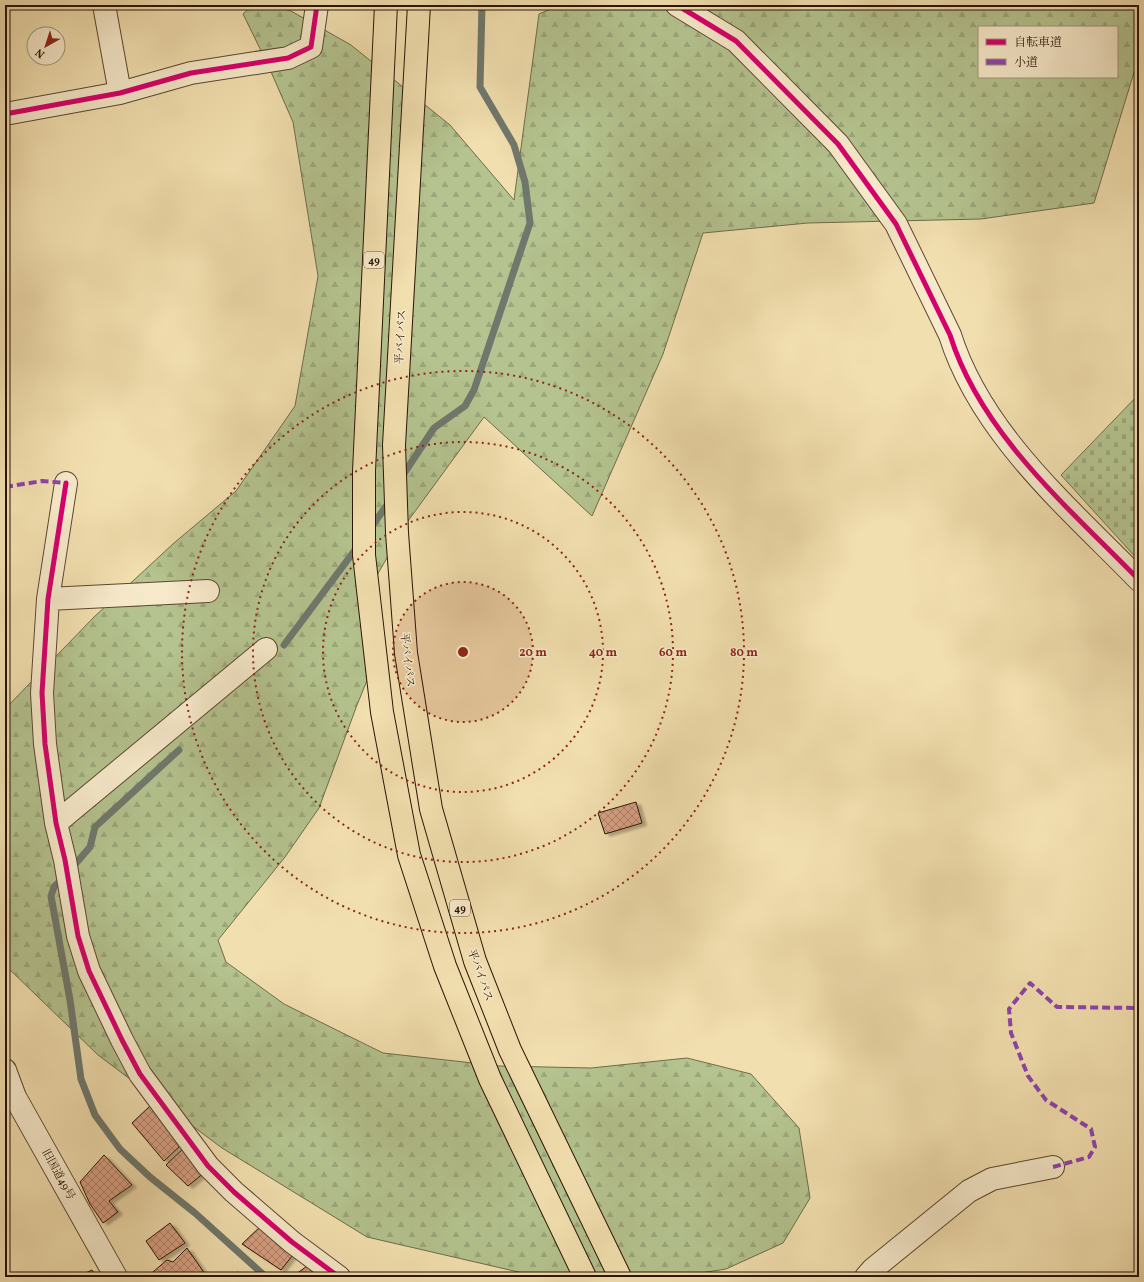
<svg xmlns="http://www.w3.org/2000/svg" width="1144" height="1282" font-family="Vollkorn,'Noto Serif JP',serif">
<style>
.forest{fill:url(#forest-firs);stroke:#6f6c4a;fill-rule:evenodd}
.cemetery{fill:url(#cemetery-stones);stroke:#6f6c4a}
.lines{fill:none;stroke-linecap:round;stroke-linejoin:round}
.stream{stroke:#6f786d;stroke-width:7}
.building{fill:url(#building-cross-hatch);stroke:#2a1404;filter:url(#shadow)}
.minor-casing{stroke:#5c472f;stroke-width:24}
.tertiary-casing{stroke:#5c472f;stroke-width:24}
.trunk-casing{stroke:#2a1404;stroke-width:24}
.minor{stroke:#f7eacb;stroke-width:22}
.tertiary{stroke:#f7eacb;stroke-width:22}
.trunk{stroke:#f2dfaf;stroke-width:22}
.quiet{stroke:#8e44ad;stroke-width:4;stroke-dasharray:8 4;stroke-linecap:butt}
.cycleway-casing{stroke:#f7eacb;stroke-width:8}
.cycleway{stroke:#d6006c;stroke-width:5}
.ring{fill:none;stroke:#8f2418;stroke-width:2;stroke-dasharray:2 4}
.labels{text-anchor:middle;stroke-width:3;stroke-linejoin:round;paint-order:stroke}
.shield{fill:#f7eacb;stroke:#685440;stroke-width:1}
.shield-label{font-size:10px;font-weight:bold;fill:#2a1404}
.street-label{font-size:11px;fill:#2a1404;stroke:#f7eacb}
.centre{fill:#8f2418;stroke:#f7eacb;stroke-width:2}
.ring-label{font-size:12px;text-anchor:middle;font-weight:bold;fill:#8f2418;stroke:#f7eacb;stroke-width:3;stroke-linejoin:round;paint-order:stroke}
</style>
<defs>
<pattern id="forest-firs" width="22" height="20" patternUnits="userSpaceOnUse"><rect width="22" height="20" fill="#b4c38f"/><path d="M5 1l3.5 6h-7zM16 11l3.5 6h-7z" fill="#9ba77a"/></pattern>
<pattern id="cemetery-stones" width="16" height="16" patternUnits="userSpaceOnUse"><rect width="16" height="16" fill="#b4c38f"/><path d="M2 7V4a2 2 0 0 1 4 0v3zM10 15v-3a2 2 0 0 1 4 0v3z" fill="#9ba77a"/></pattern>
<pattern id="building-cross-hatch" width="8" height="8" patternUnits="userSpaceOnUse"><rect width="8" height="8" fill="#d8a084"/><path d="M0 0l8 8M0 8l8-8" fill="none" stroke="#af816a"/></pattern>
<filter id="shadow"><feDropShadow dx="4.5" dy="2.5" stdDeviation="1" flood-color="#0004"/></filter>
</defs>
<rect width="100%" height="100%" fill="#f2dfaf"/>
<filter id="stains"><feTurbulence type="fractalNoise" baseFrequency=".005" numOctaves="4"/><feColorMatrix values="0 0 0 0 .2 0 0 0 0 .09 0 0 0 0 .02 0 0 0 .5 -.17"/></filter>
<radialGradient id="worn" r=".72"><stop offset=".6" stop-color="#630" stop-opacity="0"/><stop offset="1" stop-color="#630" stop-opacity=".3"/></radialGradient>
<path class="forest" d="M253,5H272L291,11L351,45L450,125L514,200L539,14L560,5H1139V56L1094,203L981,219L808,223L703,233L663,354L592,516L484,417L408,521L372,584L379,651L357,705L319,808L285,857L218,940L226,962L284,1004L383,1053L500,1066L591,1068L687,1058L751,1074L799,1128L810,1198L783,1243L726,1269L675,1277H540L367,1237L222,1148L98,1055L5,965V709L94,617L174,543L236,491L295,406L318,276L293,122L268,65L243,14ZM979,27H1117V77H979Z"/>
<path class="cemetery" d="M1139,394V561L1061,475Z"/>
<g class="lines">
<path class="stream" d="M401,478L434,428L465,406L474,390L530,223L525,182L514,145L480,87L482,5
M370,529L389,502
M284,645L358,546
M71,869L90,847L95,827L179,750
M64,877L54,887L51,896L70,1000L81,1079L95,1115L120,1149L150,1177L195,1213L266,1277"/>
</g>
<path class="building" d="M636,802L642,823L605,834L598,813Z
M150,1106L180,1146L164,1161L132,1123Z
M185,1147L205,1172L188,1186L166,1165Z
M104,1155L132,1185L109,1201L118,1212L103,1223L90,1204L80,1182Z
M170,1223L185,1243L159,1260L146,1241Z
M263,1224L296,1251L281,1270L242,1244Z
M187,1248L205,1274L200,1277H147L167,1260L173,1262Z
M314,1261L331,1277H292Z
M92,1270L97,1277H77Z
M238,1272L243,1277H223Z"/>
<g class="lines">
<g class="minor-casing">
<path id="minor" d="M104,5L120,93
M677,5L736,41L838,144L896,224L950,335C981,434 1069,508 1139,580
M5,114L120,93L191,73L288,58L311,47L317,5
M66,483L48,599L42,693L45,744L56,823L65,860L78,936L89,971L122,1040L140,1074L208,1166L234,1192L292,1242L339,1277
M48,599L208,591
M56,823L266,649
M866,1277L873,1269L969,1191L992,1179L1053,1167"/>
</g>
<g class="tertiary-casing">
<path id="tertiary" d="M5,1070L15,1097L116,1277"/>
</g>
<g class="trunk-casing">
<path id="trunk" d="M386,5L364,471V555L382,712L409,855L445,966L490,1079L585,1277
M419,5L394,445L397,533L406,653L431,809L475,961L510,1050L620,1277"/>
</g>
<use href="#minor" class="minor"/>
<use href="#tertiary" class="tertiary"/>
<use href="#trunk" class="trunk"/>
<path class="quiet" d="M5,487L42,481L66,483
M1053,1167L1089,1157L1095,1147L1091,1129L1046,1100L1028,1076L1011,1033L1009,1009L1030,983L1057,1007L1139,1008"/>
<g class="cycleway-casing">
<path id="cycleway" d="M677,5L736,41L838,144L896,224L950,335C981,434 1069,508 1139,580
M5,114L120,93L191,73L288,58L311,47L317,5
M66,483L48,599L42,693L45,744L56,823L65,860L78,936L89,971L122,1040L140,1074L208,1166L234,1192L292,1242L339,1277"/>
</g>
<use href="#cycleway" class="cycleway"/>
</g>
<circle cx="463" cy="652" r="70" fill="#8f2418" fill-opacity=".12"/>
<g class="ring">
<circle cx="463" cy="652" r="70"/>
<circle cx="463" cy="652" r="140"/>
<circle cx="463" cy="652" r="210"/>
<circle cx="463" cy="652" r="281"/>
</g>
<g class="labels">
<g class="shield">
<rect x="364" y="252" width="20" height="16" rx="3"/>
<rect x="450" y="900" width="20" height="16" rx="3"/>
</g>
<g class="shield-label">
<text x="374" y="264">49</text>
<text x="460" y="912">49</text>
</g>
<g class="street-label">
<text transform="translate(400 337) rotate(-87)" y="4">平バイパス</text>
<text transform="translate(408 660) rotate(83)" y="4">平バイパス</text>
<text transform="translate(481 975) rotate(70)" y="4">平バイパス</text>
<text transform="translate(59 1174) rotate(61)" y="4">旧国道49号</text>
</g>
</g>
<circle cx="463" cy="652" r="6" class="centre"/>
<g class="ring-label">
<text x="533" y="656">20 m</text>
<text x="603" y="656">40 m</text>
<text x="673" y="656">60 m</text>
<text x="744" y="656">80 m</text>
</g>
<rect width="1144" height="1282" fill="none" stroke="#f2dfaf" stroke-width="20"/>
<rect x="6" y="6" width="1132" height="1270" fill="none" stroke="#2a1404" stroke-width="2"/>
<rect x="10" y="10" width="1124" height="1262" fill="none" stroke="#2a1404"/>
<rect x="978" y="26" width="140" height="52" fill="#f7eacb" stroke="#a5947b"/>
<rect x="986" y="39" width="20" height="6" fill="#d6006c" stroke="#a5947b"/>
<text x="1014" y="46" font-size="12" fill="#2a1404">自転車道</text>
<rect x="986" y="59" width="20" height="6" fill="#8e44ad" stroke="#a5947b"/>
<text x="1014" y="66" font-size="12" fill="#2a1404">小道</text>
<g transform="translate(46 46) rotate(219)"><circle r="19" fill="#f7eacb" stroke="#a5947b"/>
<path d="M0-3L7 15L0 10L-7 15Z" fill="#8f2418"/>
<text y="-6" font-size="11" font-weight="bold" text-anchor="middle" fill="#2a1404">N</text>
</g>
<rect width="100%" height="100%" filter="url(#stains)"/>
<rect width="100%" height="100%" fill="url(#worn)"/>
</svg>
